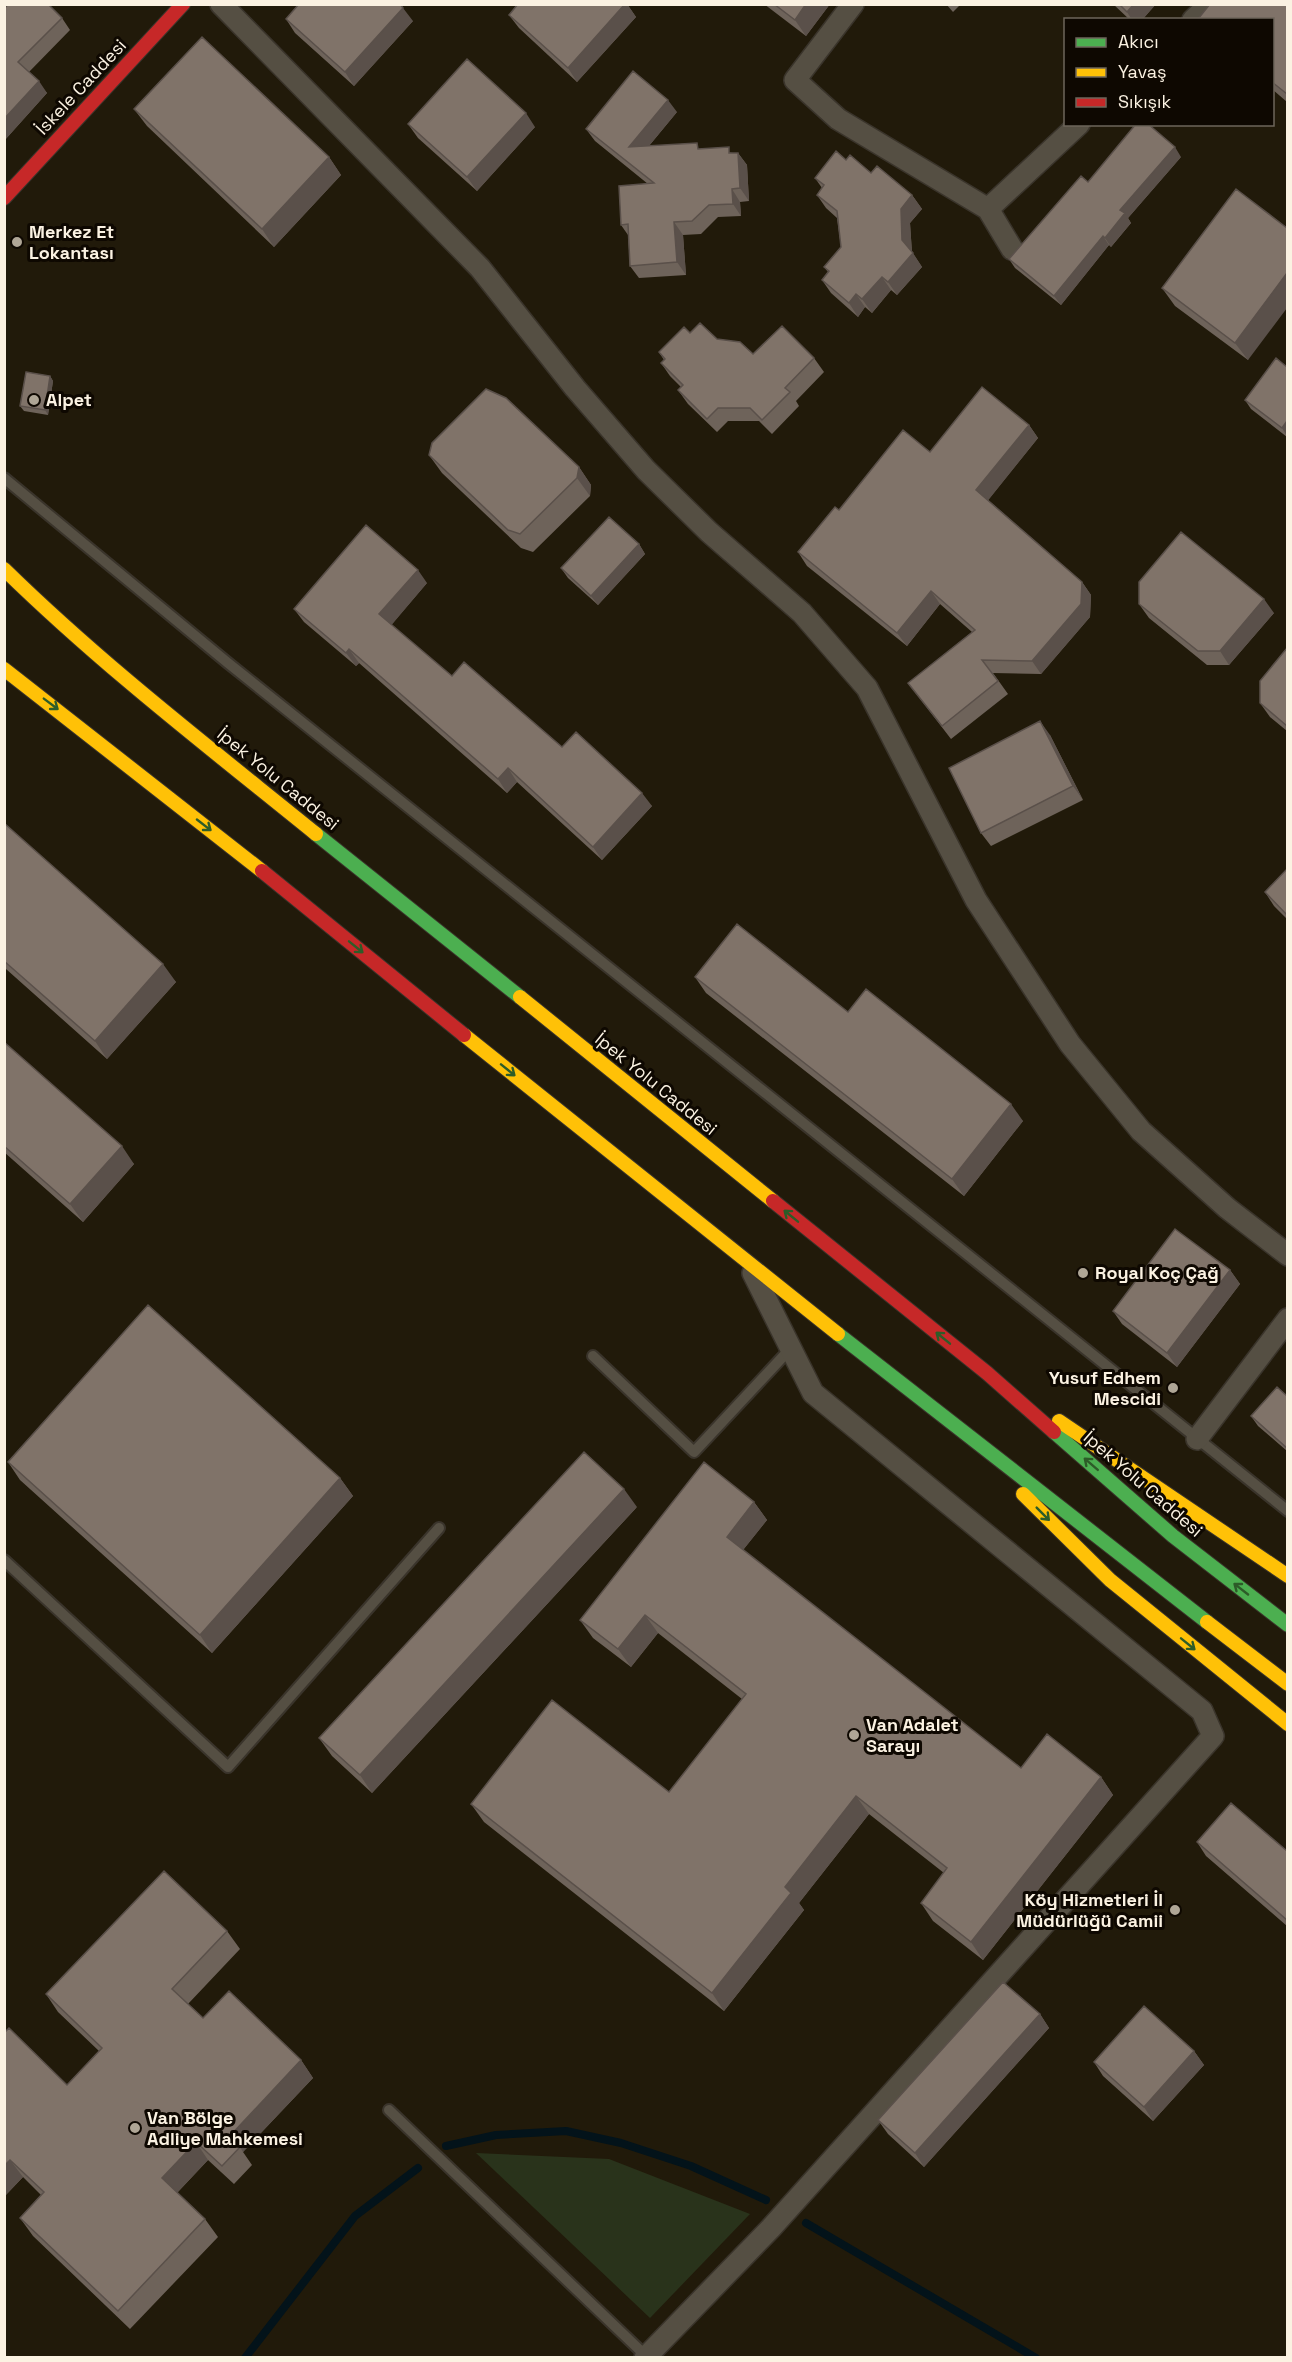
<svg xmlns="http://www.w3.org/2000/svg" width="1292" height="2362" font-family="'Space Grotesk',sans-serif">
<style>
.green{fill:#29331b}
.lines{fill:none;stroke-linecap:round;stroke-linejoin:round}
.stream{stroke:#03131a;stroke-width:8}
.lane-casing{stroke:#3a342b;stroke-width:14}
.street-casing{stroke:#3a342b;stroke-width:24}
.fast-casing{stroke:#3a342b;stroke-width:16}
.slow-casing{stroke:#3a342b;stroke-width:16}
.jam-casing{stroke:#3a342b;stroke-width:16}
.lane{stroke:#554f43;stroke-width:10}
.street{stroke:#554f43;stroke-width:21}
.fast{stroke:#4caf50;stroke-width:14}
.slow{stroke:#ffc107;stroke-width:14}
.jam{stroke:#c62828;stroke-width:14}
.wall{fill:#6e635a}
.shaded-wall{fill:#5a504a}
.building{fill:#807369;stroke:#5a504a;stroke-width:1.5}
.oneway{stroke:#2d5c28}
.poi-dot{fill:#afa696;stroke:#0e0801;stroke-width:2}
.labels{text-anchor:middle;stroke-width:6;stroke-linejoin:round;paint-order:stroke}
.street-label{font-size:18px;fill:#fbf2e2;stroke:#0e0801}
.poi-label{font-size:18px;font-weight:bold;fill:#fbf2e2;stroke:#0e0801;text-anchor:start}
</style>
<rect width="100%" height="100%" fill="#211a0a"/>
<path class="green" d="M476,2153L609,2159L750,2214L650,2318Z"/>
<g class="lines">
<path class="stream" d="M446,2146L496,2135L566,2131L621,2143L691,2166L766,2200
M806,2223L1036,2358
M245,2358L355,2216L418,2168"/>
<g class="lane-casing">
<path id="lane" d="M4,478L228,663L1288,1511
M593,1356L694,1452L791,1348
M4,1560L228,1767L439,1528
M389,2110L646,2356"/>
</g>
<g class="street-casing">
<path id="street" d="M221,4L480,268L575,388L646,470L709,532L802,613L867,688L976,900L1070,1044L1141,1131L1227,1208L1288,1255
M853,4L795,80L838,119L988,209L1079,124
M1193,20L1210,4
M988,209L1012,249
M1197,1439L1288,1319
M645,2358L771,2228L1213,1736L1202,1711L813,1393L753,1273"/>
</g>
<g class="fast-casing">
<path id="fast" d="M316,834L520,997
M838,1334L1207,1622
M1054,1432L1173,1536L1288,1625"/>
</g>
<g class="slow-casing">
<path id="slow" d="M4,569C102,665 210,748 316,834
M4,669L262,871
M520,997L773,1201
M464,1035L838,1334
M1059,1421L1288,1576
M1023,1494L1110,1580L1288,1724
M1207,1622L1288,1684"/>
</g>
<g class="jam-casing">
<path id="jam" d="M4,198L183,4
M262,871L464,1035
M773,1201L987,1373L1054,1432"/>
</g>
<use href="#lane" class="lane"/>
<use href="#street" class="street"/>
<use href="#fast" class="fast"/>
<use href="#slow" class="slow"/>
<use href="#jam" class="jam"/>
</g>
<path class="wall" d="M518,4H627L636,17L577,82L519,28L509,15Z
M764,4H830L806,36Z
M946,4H961L953,12Z
M1113,4H1156L1142,20H1130Z
M1287,4V102L1272,89V20Z
M4,9L62,18L70,30L29,72L47,93L4,141Z
M286,19L413,21L354,86L295,33Z
M134,109L329,157L341,175L274,247L147,126Z
M677,112L649,146L701,149L733,153H738L747,165L749,201L740,202L741,216L718,217L701,234L683,235L686,275L639,278L630,266L628,235L621,225L648,184L595,141L586,129Z
M408,124L535,127L477,191L418,138Z
M1181,157L1128,218L1131,223L1111,247L1109,245L1061,305L1015,268L1009,259L1088,182Z
M846,160L912,195L922,209L910,223L912,252L922,267L897,295L891,290L872,313L865,307L858,317L831,293L822,280L828,272L824,267L841,247L837,218L826,208L817,195L822,188L815,178Z
M1287,228L1248,360L1175,306L1162,288Z
M690,333L717,339L753,354L814,358L824,372L796,401L799,406L772,434L759,421H728L717,432L688,404L678,390L681,387L670,376L661,363L664,360L659,352Z
M1287,367V437L1251,409L1245,400Z
M50,376L53,381L48,415L24,411L20,406Z
M1029,425L1038,438L988,500L1082,582L1091,595L1090,617L1041,674L993,673L1008,694L951,739L908,683L972,632L940,604L907,646L807,566L798,552L839,510L930,452Z
M429,455L579,467L591,485L590,496L533,552L521,548L442,473Z
M639,544L645,554L598,605L568,578L561,568Z
M427,583L391,625L452,676L562,747L652,806L602,860L517,782L507,793L359,663L356,666L304,622L294,609Z
M1139,604L1274,613L1229,665H1207L1149,618Z
M1287,648V731L1270,717L1260,703Z
M1050,735L1083,800L991,846L981,833Z
M4,823L176,982L107,1059L6,969L4,971Z
M1287,869V919L1274,906L1265,892Z
M695,977L848,1012L1023,1121L964,1196L706,993Z
M4,1042L134,1164L83,1222L4,1152Z
M1230,1270L1240,1284L1177,1367L1122,1324L1113,1311Z
M1287,1396V1451L1258,1426L1251,1416Z
M8,1462L340,1478L353,1496L212,1653L20,1480Z
M754,1502L767,1520L743,1550L1021,1768L1101,1777L1113,1795L983,1960L933,1921L921,1903L944,1873L869,1814L799,1903L804,1910L724,2011L484,1822L471,1804L669,1792L742,1699L658,1633L631,1667L593,1638L580,1620Z
M637,1507L372,1793L332,1756L319,1738Z
M1197,1842L1287,1851V1926L1206,1856Z
M227,1931L240,1949L188,2004L203,2018L301,2060L313,2078L243,2152L252,2165L234,2184L208,2160L177,2193L205,2219L218,2237L130,2329L33,2236L20,2218L41,2195L23,2177L4,2197V2033L67,2085L99,2051L58,2012L46,1994Z
M1040,2014L1049,2028L924,2167L888,2134L878,2120Z
M1194,2051L1204,2065L1153,2121L1103,2076L1094,2062Z"/>
<path class="shaded-wall" d="M625,4H627L636,17L577,82L568,68Z
M806,4H830L806,36L795,20Z
M1134,4H1156L1142,20H1132L1127,12Z
M403,8L413,21L354,86L345,72Z
M39,81L47,93L4,141V119Z
M668,100L677,112L638,159L629,147Z
M526,113L535,127L477,191L467,177Z
M1175,147L1181,157L1128,218L1131,223L1111,247L1105,238L1120,210Z
M738,153L747,165L749,201L740,188Z
M329,157L341,175L274,247L262,229Z
M732,189L740,202L741,216L733,204Z
M912,195L922,209L910,223L912,254L913,253L922,267L897,295L888,282L902,240L901,209Z
M674,222L683,235L686,275L677,262Z
M1103,236L1109,245L1061,305L1054,296Z
M1287,273V308L1248,360L1235,343Z
M882,277L891,290L872,313L862,299Z
M856,294L865,307L858,317L849,303Z
M50,376L53,381L48,415L45,410Z
M1287,421V436L1282,428Z
M1029,425L1038,438L986,503L976,490Z
M579,467L591,485L590,496L577,478Z
M639,544L645,554L598,605L591,596Z
M418,570L427,583L389,628L379,614Z
M1082,582L1091,595L1090,617L1041,674L1032,661Z
M931,591L940,604L907,646L897,633Z
M1264,599L1274,613L1229,665L1220,651Z
M349,649L359,663L356,666L346,653Z
M1040,721L1050,735L1083,800L1073,786Z
M508,768L517,782L507,793L498,779Z
M642,793L652,806L602,860L593,847Z
M163,964L176,982L107,1059L95,1041Z
M1011,1104L1023,1121L964,1196L952,1179Z
M122,1146L134,1164L83,1222L70,1204Z
M1230,1270L1240,1284L1177,1367L1167,1353Z
M340,1478L353,1496L212,1653L200,1635Z
M624,1489L637,1507L372,1793L360,1775Z
M754,1502L767,1520L739,1555L727,1537Z
M645,1615L658,1633L631,1667L618,1649Z
M1101,1777L1113,1795L983,1960L971,1942Z
M856,1796L869,1814L799,1903L804,1910L724,2011L712,1993L785,1887Z
M1040,2014L1049,2028L924,2167L915,2153Z
M1194,2051L1204,2065L1153,2121L1144,2107Z
M301,2060L313,2078L243,2152L240,2147L229,2137Z
M196,2142L208,2160L174,2196L162,2178Z
M10,2160L23,2177L4,2197V2166Z"/>
<path class="building" d="M8,4H48L62,18L18,62L39,81L4,119V9Z
M299,4H400L403,8L345,72L286,19Z
M518,4H625L568,68L509,15Z
M774,4H806L795,20Z
M1119,4H1134L1127,12Z
M1210,4H1287V94L1272,82V20H1199L1198,19Z
M202,37L329,157L262,229L134,109Z
M467,59L526,113L467,177L408,124Z
M633,71L668,100L629,147L697,143L698,149L729,147V153H738L740,188L732,189L733,204L709,205L692,221L674,222L677,262L630,266L628,224L621,225L619,186L654,183L586,129Z
M1136,124H1148L1175,147L1120,210L1125,213L1105,238L1103,236L1054,296L1009,259L1081,176L1088,182Z
M836,151L846,160L850,155L871,173L877,166L912,195L901,209L902,240L913,253L888,282L882,277L862,299L856,294L849,303L822,280L829,271L824,267L841,247L837,211L817,195L824,185L815,178Z
M1236,189L1287,228V273L1235,343L1162,288Z
M700,323L717,339L740,342L753,354L782,326L814,358L785,388L790,392L762,420L750,408H718L707,419L678,390L683,385L661,363L665,359L659,352L684,327L690,333Z
M1276,358L1287,367V421L1282,428L1245,400Z
M26,372L50,376L45,410L20,406Z
M982,387L1029,425L976,490L1082,582L1081,604L1032,661L982,660L998,681L942,726L908,683L975,630L931,591L897,633L798,552L835,507L839,510L903,430L930,452Z
M486,389L506,398L579,467L577,478L520,534L508,530L429,455L432,443Z
M609,517L639,544L591,596L561,568Z
M366,525L418,570L379,614L452,676L464,662L562,747L576,732L642,793L593,847L508,768L498,779L349,649L346,653L294,609Z
M1181,532L1264,599L1220,651H1198L1139,604V582Z
M1287,648V726L1260,703V681Z
M1040,721L1073,786L981,833L949,768Z
M4,823L163,964L95,1041L4,961Z
M1287,869V915L1265,892Z
M737,924L848,1012L866,989L1011,1104L952,1179L695,977Z
M4,1042L122,1146L70,1204L4,1146Z
M1175,1229L1230,1270L1167,1353L1113,1311Z
M148,1305L340,1478L200,1635L8,1462Z
M1277,1387L1287,1396V1448L1251,1416Z
M584,1452L624,1489L360,1775L319,1738Z
M704,1462L754,1502L727,1537L1021,1768L1047,1734L1101,1777L971,1942L921,1903L947,1868L856,1796L785,1887L791,1893L712,1993L471,1804L552,1700L669,1792L746,1694L645,1615L618,1649L580,1620Z
M1231,1803L1287,1851V1920L1197,1842Z
M164,1871L227,1931L172,1989L203,2018L229,1991L301,2060L229,2137L240,2147L222,2166L196,2142L162,2178L205,2219L118,2311L20,2218L44,2192L10,2160L4,2166V2033L9,2028L67,2085L102,2048L46,1994Z
M1003,1982L1040,2014L915,2153L878,2120Z
M1144,2006L1194,2051L1144,2107L1094,2062Z"/>
<defs><path id="oneway-shaft" d="M-6 0H5M1.5-3L5.5 0L1.5 3" fill="none" stroke-width="1.6" stroke-linecap="round" stroke-linejoin="round" transform="scale(1.5)"/></defs>
<g class="oneway">
<use href="#oneway-shaft" transform="translate(51 704) rotate(37)"/>
<use href="#oneway-shaft" transform="translate(204 825) rotate(38)"/>
<use href="#oneway-shaft" transform="translate(356 947) rotate(39)"/>
<use href="#oneway-shaft" transform="translate(508 1070) rotate(39)"/>
<use href="#oneway-shaft" transform="translate(791 1216) rotate(-141)"/>
<use href="#oneway-shaft" transform="translate(943 1338) rotate(-141)"/>
<use href="#oneway-shaft" transform="translate(1091 1464) rotate(-139)"/>
<use href="#oneway-shaft" transform="translate(1043 1514) rotate(45)"/>
<use href="#oneway-shaft" transform="translate(1241 1589) rotate(-142)"/>
<use href="#oneway-shaft" transform="translate(1188 1644) rotate(39)"/>
</g>
<g class="poi-dot">
<circle cx="17" cy="242" r="6"/>
<circle cx="34" cy="400" r="6"/>
<circle cx="1083" cy="1273" r="6"/>
<circle cx="1173" cy="1388" r="6"/>
<circle cx="854" cy="1735" r="6"/>
<circle cx="1175" cy="1910" r="6"/>
<circle cx="135" cy="2128" r="6"/>
</g>
<g class="labels">
<g class="street-label">
<text transform="translate(81 87) rotate(-47)" y="6">İskele Caddesi</text>
<text transform="translate(278 779) rotate(39)" y="6">İpek Yolu Caddesi</text>
<text transform="translate(656 1084) rotate(39)" y="6">İpek Yolu Caddesi</text>
<text transform="translate(1143 1484) rotate(41)" y="6">İpek Yolu Caddesi</text>
</g>
<g class="poi-label">
<text x="29" y="238">Merkez Et<tspan x="29" dy="21">Lokantası</tspan></text>
<text x="46" y="406">Alpet</text>
<text x="1095" y="1279">Royal Koç Çağ</text>
<text x="1161" y="1384" text-anchor="end">Yusuf Edhem<tspan x="1161" dy="21">Mescidi</tspan></text>
<text x="866" y="1731">Van Adalet<tspan x="866" dy="21">Sarayı</tspan></text>
<text x="1163" y="1906" text-anchor="end">Köy Hizmetleri İl<tspan x="1163" dy="21">Müdürlüğü Camii</tspan></text>
<text x="147" y="2124">Van Bölge<tspan x="147" dy="21">Adliye Mahkemesi</tspan></text>
</g>
</g>
<rect width="1292" height="2362" fill="none" stroke="#fbf2e2" stroke-width="12"/>
<rect x="1064" y="18" width="210" height="108" fill="#0e0801" stroke="#6d665b" stroke-width="1.5"/>
<rect x="1076" y="38" width="30" height="9" fill="#4caf50" stroke="#6d665b" stroke-width="1.5"/>
<text x="1118" y="48" font-size="18" fill="#fbf2e2">Akıcı</text>
<rect x="1076" y="68" width="30" height="9" fill="#ffc107" stroke="#6d665b" stroke-width="1.5"/>
<text x="1118" y="78" font-size="18" fill="#fbf2e2">Yavaş</text>
<rect x="1076" y="98" width="30" height="9" fill="#c62828" stroke="#6d665b" stroke-width="1.5"/>
<text x="1118" y="108" font-size="18" fill="#fbf2e2">Sıkışık</text>
</svg>
